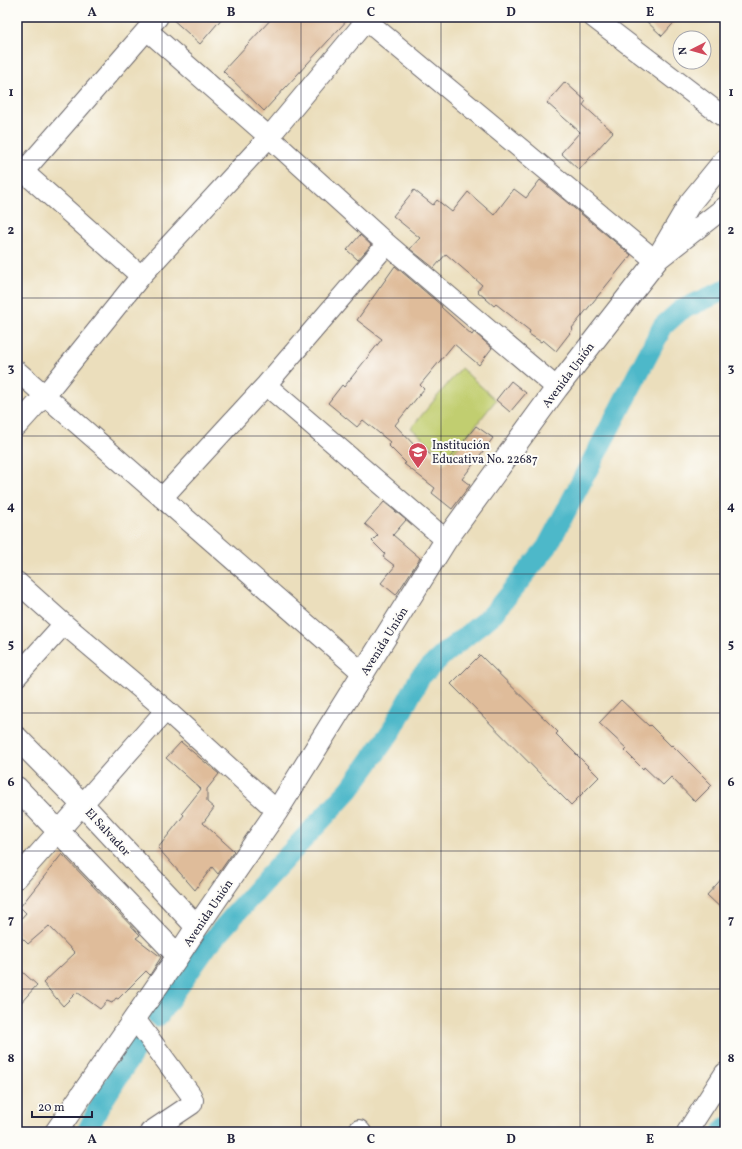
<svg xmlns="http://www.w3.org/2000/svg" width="742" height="1149" font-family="Vollkorn,serif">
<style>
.green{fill:#c1ce70;stroke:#727856}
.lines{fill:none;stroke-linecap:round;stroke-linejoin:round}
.canal{stroke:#4db8c9;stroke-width:21}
.building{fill:#dfbc9a}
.minor-casing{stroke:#686468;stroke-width:22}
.tertiary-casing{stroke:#686468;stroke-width:24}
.minor{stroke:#fff;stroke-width:20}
.tertiary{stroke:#fff;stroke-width:22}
.grid{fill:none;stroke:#22223b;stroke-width:1;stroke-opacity:0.55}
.labels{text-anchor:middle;stroke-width:4;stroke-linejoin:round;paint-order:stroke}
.street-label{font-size:12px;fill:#22223b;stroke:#fdfcf7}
.poi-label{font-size:12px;fill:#22223b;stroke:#fdfcf7;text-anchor:start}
.neatline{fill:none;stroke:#22223b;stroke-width:1.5}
.grid-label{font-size:13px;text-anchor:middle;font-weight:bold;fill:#22223b}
</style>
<rect width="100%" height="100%" fill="#fdfcf7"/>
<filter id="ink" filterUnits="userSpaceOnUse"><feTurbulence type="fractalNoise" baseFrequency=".025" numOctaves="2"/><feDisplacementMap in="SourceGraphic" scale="8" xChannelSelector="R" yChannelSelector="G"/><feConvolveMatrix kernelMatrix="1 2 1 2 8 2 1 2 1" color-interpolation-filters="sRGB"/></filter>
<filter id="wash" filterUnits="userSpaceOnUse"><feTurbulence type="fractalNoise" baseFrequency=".012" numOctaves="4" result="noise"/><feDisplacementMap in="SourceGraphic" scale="16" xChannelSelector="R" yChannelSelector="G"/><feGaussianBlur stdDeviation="0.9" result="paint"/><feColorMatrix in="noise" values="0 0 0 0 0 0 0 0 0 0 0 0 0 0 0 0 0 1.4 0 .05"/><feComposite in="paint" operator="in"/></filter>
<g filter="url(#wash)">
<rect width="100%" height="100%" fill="#ebdebc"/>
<path class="green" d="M461,368L496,400L448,460L411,428Z"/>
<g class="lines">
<path class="canal" d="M158,1016L208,945L267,878L350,789L392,730L420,677L445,653L492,615L547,547L663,326L681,310L725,290
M87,1132L99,1107L140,1042
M722,1132L725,1128"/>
</g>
<g id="blocks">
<path class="building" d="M170,17H223L200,44Z
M273,17H350L264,111L223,71Z
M642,17H679L662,36Z
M565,82L586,101L583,105L613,132L579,170L561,153L580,132L547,103Z
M540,180L631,255L572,328L573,329L556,351L543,340L541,342L529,334L530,331L496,304L494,306L477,291L482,285L446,254L434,268L410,249L420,238L393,216L414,190L433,205L437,200L452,212L468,192L494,215L514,189L526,198Z
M360,235L371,245L358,260L347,250Z
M395,266L442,306L441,307L472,335L474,332L492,348L479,365L454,344L420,385L424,389L395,425L417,448L419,446L444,465L476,426L493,438L462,479L470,485L452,509L432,493L435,488L404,464L406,463L388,445L390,442L363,420L357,427L328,403L342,385L344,387L382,339L357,320Z
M511,381L526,393L510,412L496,400Z
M384,502L406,520L393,535L420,558L396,595L381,583L395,566L383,557L385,554L372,541L378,535L365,524Z
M480,655L558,732L556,734L599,777L571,805L451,684Z
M621,700L649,726L650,725L671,746L672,745L712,785L695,802L671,777L663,785L644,767L643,769L625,751L627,749L599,723Z
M181,742L219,774L207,789V802L214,808L203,823L234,851L218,874L212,867L195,890L158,848L184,815L182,813L201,789L166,758Z
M62,854L140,935L136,938L161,957L150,975L146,971L118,999L116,998L112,1003L107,1001L100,1009L77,992L63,1006L43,983L75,953L49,926L28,944L17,933V923L26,913L20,907Z
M725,875V912L707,895Z
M17,967L37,985L17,1007Z"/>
</g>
</g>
<g filter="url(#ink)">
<use href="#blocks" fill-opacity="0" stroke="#686468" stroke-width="1"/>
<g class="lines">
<g class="minor-casing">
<path id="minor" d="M362,17L656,261L725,207
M593,17L725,118
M147,30L269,137L387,244L557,388
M17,166L141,276
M24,171L158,17
M17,371L364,674
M266,385L446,540
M17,426L45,395L141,276L269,137L369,17
M162,498L266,385L387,244
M17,582L64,624L166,710L277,811
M17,676L64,624
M17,878L166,710
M135,1019L191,1095L193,1100L192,1104L150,1132
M359,1130L361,1132
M687,1132L725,1073"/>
</g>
<g class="tertiary-casing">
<path id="tertiary" d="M17,738L83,805L197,927
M17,788L178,956
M56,1132L178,956L197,927L277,811L446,540L557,388L656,261L690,203L725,160"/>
</g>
<use href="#minor" class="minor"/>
<use href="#tertiary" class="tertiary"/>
</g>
</g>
<path class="grid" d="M162,17V1132M301,17V1132M441,17V1132M580,17V1132M17,160H725M17,298H725M17,436H725M17,574H725M17,713H725M17,851H725M17,989H725"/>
<defs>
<g id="school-pin" transform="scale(1)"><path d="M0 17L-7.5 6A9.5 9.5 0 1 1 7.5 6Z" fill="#d1495b" stroke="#fdfcf7"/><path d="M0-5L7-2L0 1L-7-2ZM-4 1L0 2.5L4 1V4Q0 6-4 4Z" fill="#fff"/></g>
</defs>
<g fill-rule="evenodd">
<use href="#school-pin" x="418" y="452"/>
</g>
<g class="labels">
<g class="street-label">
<text transform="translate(568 375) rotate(-53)" y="4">Avenida Unión</text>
<text transform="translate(384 641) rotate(-58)" y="4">Avenida Unión</text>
<text transform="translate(108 832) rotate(47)" y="4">El Salvador</text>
<text transform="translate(208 913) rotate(-56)" y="4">Avenida Unión</text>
</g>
<g class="poi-label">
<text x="432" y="449">Institución<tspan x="432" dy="14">Educativa No. 22687</tspan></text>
</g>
</g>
<rect width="742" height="1149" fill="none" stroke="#fdfcf7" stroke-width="44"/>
<g transform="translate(692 50) rotate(264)"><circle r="19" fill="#fdfcf7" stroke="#a5a5ac"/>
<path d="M0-3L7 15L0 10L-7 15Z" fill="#d1495b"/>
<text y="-6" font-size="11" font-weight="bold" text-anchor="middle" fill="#22223b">N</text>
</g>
<path d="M32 1111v6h60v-6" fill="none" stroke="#22223b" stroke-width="2"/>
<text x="38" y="1111" font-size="12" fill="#22223b" stroke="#fdfcf7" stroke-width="3" paint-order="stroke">20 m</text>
<rect x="22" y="22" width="698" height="1105" class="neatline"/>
<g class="grid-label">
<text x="92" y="16">A</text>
<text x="231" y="16">B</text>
<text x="371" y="16">C</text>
<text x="511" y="16">D</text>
<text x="650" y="16">E</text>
<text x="11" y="96">1</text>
<text x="731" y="96">1</text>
<text x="11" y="234">2</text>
<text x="731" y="234">2</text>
<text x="11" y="372">3</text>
<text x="731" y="372">3</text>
<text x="11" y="510">4</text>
<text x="731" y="510">4</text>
<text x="11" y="648">5</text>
<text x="731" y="648">5</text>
<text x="11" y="786">6</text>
<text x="731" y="786">6</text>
<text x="11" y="924">7</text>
<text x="731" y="924">7</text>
<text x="11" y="1062">8</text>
<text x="731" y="1062">8</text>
<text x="92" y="1143">A</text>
<text x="231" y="1143">B</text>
<text x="371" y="1143">C</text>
<text x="511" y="1143">D</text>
<text x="650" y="1143">E</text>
</g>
</svg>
